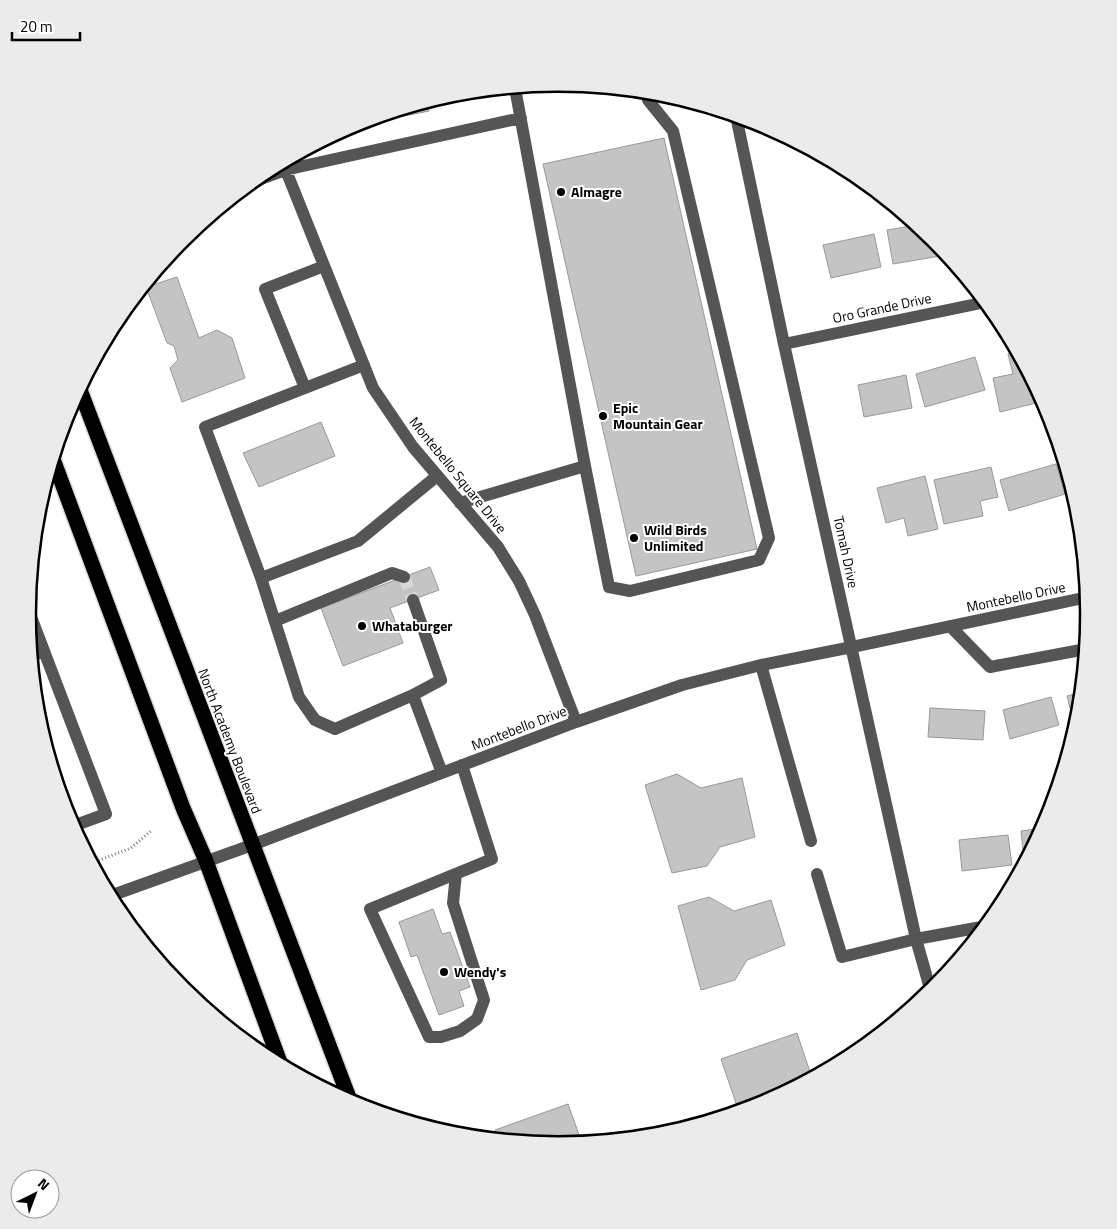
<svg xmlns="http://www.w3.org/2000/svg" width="1117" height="1229" font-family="'Titillium Web',sans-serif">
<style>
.building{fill:#c4c4c4;stroke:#999}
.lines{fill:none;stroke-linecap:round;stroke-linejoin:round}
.minor-tunnel{stroke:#d9d9d9;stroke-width:12;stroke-dasharray:12 6;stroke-linecap:butt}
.highway-casing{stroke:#dbdbdb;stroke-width:18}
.path{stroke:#777;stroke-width:3;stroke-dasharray:1 2.5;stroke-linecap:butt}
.minor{stroke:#555;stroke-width:12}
.highway{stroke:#000;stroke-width:15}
.poi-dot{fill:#000;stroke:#fff;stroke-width:2}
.labels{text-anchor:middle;stroke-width:4;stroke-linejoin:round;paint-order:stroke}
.poi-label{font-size:14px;font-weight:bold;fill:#000;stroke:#fff;text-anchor:start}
.street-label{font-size:14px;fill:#000;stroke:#fff}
.rim{fill:none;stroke:#000;stroke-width:2.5}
</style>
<rect width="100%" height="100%" fill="#fff"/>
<path class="building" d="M553,84L529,89L528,86Z
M427,102L429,111L349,127L356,124Z
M664,138L757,549L636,576L543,164Z
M917,225L937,243L940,256L893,264L887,230Z
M874,234L881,267L831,278L823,245Z
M177,277L199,338L217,330L232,338L245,378L182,402L170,368L178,360L174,346L167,343L146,287Z
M1017,351L1044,401L1000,412L993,378L1013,374L1008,354Z
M975,357L985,390L925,407L916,374Z
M906,375L912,408L864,417L858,385Z
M321,422L335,456L259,487L243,453Z
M1056,464L1065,494L1009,511L1000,480Z
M991,467L998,497L980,501L983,516L944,524L934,480Z
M925,476L938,529L908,536L904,518L886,523L877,488Z
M430,567L439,590L390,608L403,643L343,666L321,608Z
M1082,692L1079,718L1078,723L1074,724L1067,696Z
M1051,697L1059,725L1010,739L1003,710Z
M930,708L985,711L983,740L928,737Z
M677,774L701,788L742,778L755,837L720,847L707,866L672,873L645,785Z
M1043,828L1027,859L1024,860L1021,831Z
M1008,835L1012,865L962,871L959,840Z
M709,897L734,911L771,900L785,945L747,960L735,980L701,990L678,906Z
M433,909L442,934L450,932L470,987L459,991L464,1006L439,1015L417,955L411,957L399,922Z
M797,1033L812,1078L761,1105L739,1112L721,1059Z
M568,1104L582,1143L558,1145L499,1140L495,1130Z"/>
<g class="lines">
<path class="minor-tunnel" d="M404,577L413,600"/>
<g class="highway-casing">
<path id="highway" d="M80,390L351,1103
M53,459L183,808L206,861L281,1065"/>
</g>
<path class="path" d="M92,863L131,848L152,830"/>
<path class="minor" d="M736,116L784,344L916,939L931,992
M283,163L373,388L413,447L498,547L519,581L535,615L576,722
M252,182L285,170L521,118
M784,344L986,302
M305,388L265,289L324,266
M585,466L609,587L630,591L759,560L769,538L673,131L648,100
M437,476L358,541L261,578L299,697L315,720L335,729L413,695L442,773
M460,503L585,466L515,88
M261,578L205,427L364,365
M413,600L441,680L413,695
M28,609L106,814L73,826
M275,621L392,573L404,577
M950,626L990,667L1086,649
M32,656L44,651
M761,665L811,841
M456,874L453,903L484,1000L477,1019L460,1031L441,1037H429L370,909L492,859L462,765
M817,874L842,957L916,939L987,926
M110,896L252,845L576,722L682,685L761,665L852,647L1088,597"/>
<use href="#highway" class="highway"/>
</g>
<g class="poi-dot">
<circle cx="561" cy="192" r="5"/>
<circle cx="603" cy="416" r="5"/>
<circle cx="634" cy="538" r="5"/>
<circle cx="362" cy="626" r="5"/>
<circle cx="444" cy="972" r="5"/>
</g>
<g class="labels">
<g class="poi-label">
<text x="571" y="197">Almagre</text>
<text x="613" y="413">Epic<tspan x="613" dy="16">Mountain Gear</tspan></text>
<text x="644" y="535">Wild Birds<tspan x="644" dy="16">Unlimited</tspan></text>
<text x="372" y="631">Whataburger</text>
<text x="454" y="977">Wendy's</text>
</g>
<g class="street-label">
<text transform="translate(882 308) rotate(-12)" y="5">Oro Grande Drive</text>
<text transform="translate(458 475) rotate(51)" y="5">Montebello Square Drive</text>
<text transform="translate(846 552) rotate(78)" y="5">Tomah Drive</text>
<text transform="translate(1016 597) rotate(-12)" y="5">Montebello Drive</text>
<text transform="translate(519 728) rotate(-21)" y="5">Montebello Drive</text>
<text transform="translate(230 741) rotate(69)" y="5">North Academy Boulevard</text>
</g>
</g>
<path d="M0 0H1117V1229H0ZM36 614a522 522 0 1 1 1044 0a522 522 0 1 1-1044 0Z" fill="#ebebeb" fill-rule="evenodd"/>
<path class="rim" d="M36 614a522 522 0 1 1 1044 0a522 522 0 1 1-1044 0Z"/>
<g transform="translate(35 1194) rotate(42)"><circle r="24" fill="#ffffff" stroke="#999999"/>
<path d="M0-4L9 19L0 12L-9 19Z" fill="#000000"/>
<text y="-8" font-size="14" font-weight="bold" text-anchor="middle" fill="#000000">N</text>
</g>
<path d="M12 32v8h68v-8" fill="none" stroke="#000000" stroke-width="2.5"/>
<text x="20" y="32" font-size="15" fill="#000000" stroke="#ffffff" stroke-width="4" paint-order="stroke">20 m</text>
</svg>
